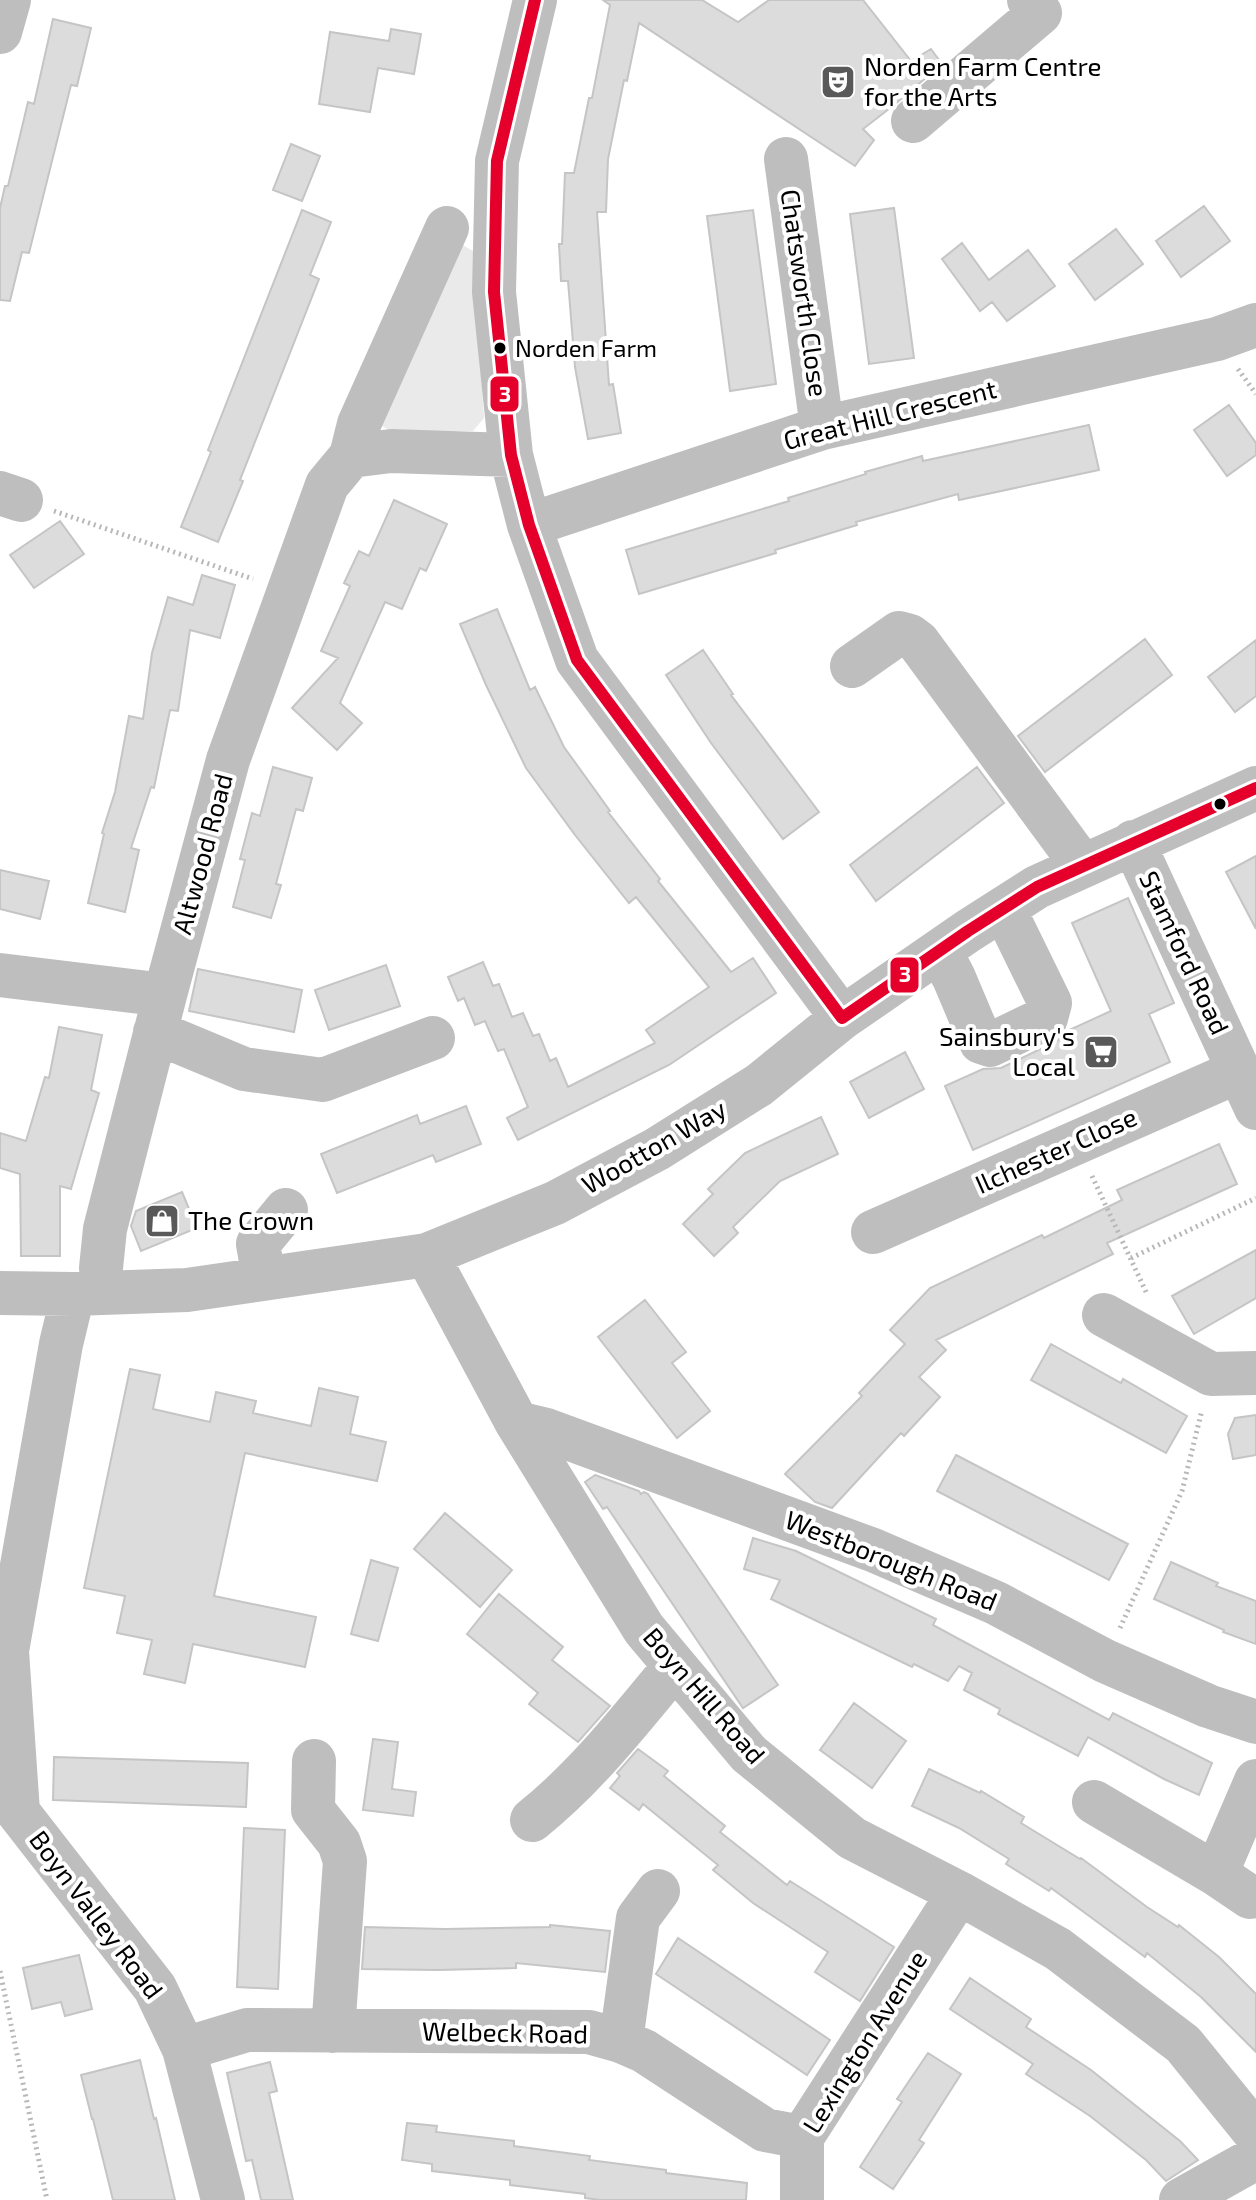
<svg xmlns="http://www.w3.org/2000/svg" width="1256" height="2200" font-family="'Exo 2',sans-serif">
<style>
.grass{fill:#eaeaea}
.building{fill:#dcdcdc;stroke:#c5c5c5;stroke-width:2}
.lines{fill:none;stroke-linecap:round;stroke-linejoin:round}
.path{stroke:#b8b8b8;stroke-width:5;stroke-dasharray:2 4;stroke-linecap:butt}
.minor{stroke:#bebebe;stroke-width:44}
.bus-1-casing{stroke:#fff;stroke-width:18}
.bus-1{stroke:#e4002b;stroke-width:12}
.bus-dot{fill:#000;stroke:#fff;stroke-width:3}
.labels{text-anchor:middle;stroke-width:8;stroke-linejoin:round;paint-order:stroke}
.bus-label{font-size:24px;fill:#000;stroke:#fff;text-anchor:start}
.poi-label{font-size:26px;fill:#000;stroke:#fff;text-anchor:start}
.street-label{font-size:26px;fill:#000;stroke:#fff}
.line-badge{stroke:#fff;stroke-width:3}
.badge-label{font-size:22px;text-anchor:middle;font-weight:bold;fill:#fff}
</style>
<rect width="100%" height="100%" fill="#fff"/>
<path class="grass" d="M456,241L473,251L484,418L473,431H391L380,425Z"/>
<path class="building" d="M603,0H702L738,22L769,0H863L911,61L931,49L942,64L894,105L863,129L874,140L855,166L639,23L627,81L624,80L608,159L606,212H597L609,385L613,384L621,433L588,439L575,367L568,281H561L559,244H562L565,173H574L589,98H592L610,5Z
M53,19L91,28L77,86L71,85L29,253L22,252L10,301L0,300V208L5,186H8L28,102L34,104Z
M391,29L421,34L414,74L378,68L370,112L319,104L330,32L389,41Z
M291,144L320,156L302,201L273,190Z
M1204,206L1230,241L1181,277L1156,241Z
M894,208L914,358L869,364L850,214Z
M302,210L331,222L310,275L319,279L240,480L243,481L218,542L181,527L211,452L208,450Z
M753,210L776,384L730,391L707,216Z
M1116,229L1143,264L1095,300L1069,264Z
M962,243L989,280L1028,250L1055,286L1007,321L992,302L980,311L942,259Z
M1229,405L1256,443V455L1227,476L1194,430Z
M1089,425L1099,470L959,500L958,494L856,522L857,525L775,550L776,553L639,594L626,550L789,501L788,498L866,474L865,472L922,456L923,461Z
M394,500L447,524L426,571L420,568L402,609L385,602L340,703L362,723L337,750L292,708L338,658L321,651L350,586L344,583L359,551L369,556Z
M60,521L84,554L34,588L10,555Z
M202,575L235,585L220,638L190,630L178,711L170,710L154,788L151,787L131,848L139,850L125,912L88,903L104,834L102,833L115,792L129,716L143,719L152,653L168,597L193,605Z
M497,609L530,690L535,687L564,747L610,811L608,812L660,879L658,881L731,972L753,958L776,993L669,1065L518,1140L507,1118L528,1107L504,1049L498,1051L485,1021L475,1025L464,998L458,1001L448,977L483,962L493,986L499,984L512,1017L523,1013L533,1036L539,1034L550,1061L556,1058L568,1087L655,1043L646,1030L709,987L636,897L629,903L575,835L526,768L486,685L460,624Z
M1145,639L1172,675L1045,772L1018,736Z
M1256,640V696L1235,712L1208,677Z
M703,650L733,694L731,695L819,812L783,839L711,743L666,675Z
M273,767L312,778L303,811L296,809L276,884L281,885L271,918L233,907L245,860L240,859L252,813L260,816Z
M977,767L1004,803L876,901L850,865Z
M1256,856V929L1226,872Z
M0,870L49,881L40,919L0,909Z
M1128,898L1174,1003L1149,1014L1170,1062L973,1150L945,1086L983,1069L1001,1068L1057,1041L1067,1031L1111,1011L1072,923Z
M386,965L400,1006L329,1030L315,990Z
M198,969L302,990L294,1032L189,1011Z
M59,1027L102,1035L91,1090L99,1093L71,1189L60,1186V1256H21L20,1174L0,1168V1133L26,1141L45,1077L49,1078Z
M905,1052L924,1089L869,1118L850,1082Z
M466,1106L481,1144L436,1162L433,1155L337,1193L321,1154L417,1115L420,1124Z
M821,1117L838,1154L780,1181L733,1227L738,1233L714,1256L683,1224L713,1194L708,1189L745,1153Z
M1219,1144L1237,1184L1107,1243L1113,1254L936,1340L946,1350L919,1377L940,1397L904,1436L901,1433L832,1508L815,1502L785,1474L862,1396L859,1393L905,1344L890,1330L930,1288L1042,1235L1044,1238L1122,1200L1117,1190Z
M182,1192L197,1228L141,1251L131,1226L136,1211Z
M1256,1250V1298L1194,1334L1172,1296Z
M645,1300L686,1352L672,1363L710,1411L677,1438L598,1337Z
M1051,1344L1121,1383L1123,1379L1187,1416L1166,1453L1031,1380Z
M130,1369L160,1375L153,1409L210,1422L216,1392L256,1401L253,1413L311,1426L319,1388L358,1397L350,1434L386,1442L377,1481L245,1453L214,1596L316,1617L305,1667L193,1644L185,1683L144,1674L152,1640L117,1633L125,1596L84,1588Z
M1256,1415V1455L1233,1459L1228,1434L1235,1418Z
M956,1455L1128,1544L1109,1580L937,1491Z
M595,1475L639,1491L641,1494L644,1492L648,1494L778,1685L743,1708L607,1507L603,1509L585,1482Z
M445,1513L512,1570L480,1607L414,1549Z
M753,1538L796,1551L936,1619L933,1625L1109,1720L1113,1713L1212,1763L1199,1795L1164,1779L1088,1737L1078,1756L998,1714L1000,1709L964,1690L972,1673L959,1666L948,1681L914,1664L912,1667L771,1599L780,1580L744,1569Z
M371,1560L398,1568L378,1641L351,1634Z
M1171,1562L1218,1583L1216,1586L1256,1601V1644L1223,1632L1224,1630L1154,1599Z
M499,1594L563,1647L552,1660L610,1706L578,1742L529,1704L538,1693L467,1634Z
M854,1703L906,1741L872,1788L820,1750Z
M373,1739L398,1742L392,1789L416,1792L413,1816L363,1810Z
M638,1749L668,1771L664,1776L725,1826L720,1832L787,1885L790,1881L894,1947L860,2001L815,1972L828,1952L753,1903L713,1870L718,1865L643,1804L639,1810L610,1788L620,1776L617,1773Z
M54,1757L248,1763L246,1807L53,1800Z
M929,1769L980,1793L981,1791L1024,1817L1021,1823L1080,1859L1081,1858L1147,1907L1178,1927L1179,1925L1219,1957L1256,1994V2052L1201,1997L1147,1953L1145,1957L1051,1888L1049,1891L1006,1864L1009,1859L959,1828L912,1806Z
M244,1828L285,1830L278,1989L237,1987Z
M550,1925L610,1931L605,1972L516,1963V1968L438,1970L362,1969L365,1927L445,1929L550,1927Z
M678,1938L830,2040L807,2075L656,1974Z
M79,1955L92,2009L65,2016L61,2002L32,2009L23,1968Z
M970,1978L1031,2019L1026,2027L1091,2070L1180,2141L1198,2160L1166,2181L1146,2160L1090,2116L1026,2074L1033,2064L950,2009Z
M928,2053L961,2074L919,2140L924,2143L893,2189L860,2167L902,2102L897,2099Z
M140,2060L154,2119L156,2118L175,2200H113L93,2119H92L81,2075Z
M270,2062L277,2091L269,2093L293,2200H261L252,2160L246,2161L227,2073Z
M407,2123L437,2126L436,2132L514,2141V2146L590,2156L589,2160L666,2170V2173L747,2183L746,2200H600L585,2198V2194L510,2185V2180L432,2171V2164L402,2160Z"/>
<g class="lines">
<path class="path" d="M1238,369L1256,394
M54,511L253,579
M1092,1176L1147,1294
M1131,1258L1256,1198
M1120,1628L1182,1491L1202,1410
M0,1971L47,2200"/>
<path class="minor" d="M535,0L497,161L494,292L511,455L529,525L577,660L842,1018
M0,32L9,0
M913,121L1040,13L1029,0
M786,159L822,428
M351,456L391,451L511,455
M0,493L21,500
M529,525L822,428L1217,339L1256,325
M852,666L899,633L910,636L918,642L1082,865
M1133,842L1256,1108
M940,951L954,978L981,1042L990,1045L1046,1018L1050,1003L1004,909
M0,975L165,995
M155,1032L244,1069L323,1080L433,1038
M873,1232L1239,1071
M427,1255L517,1423L644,1629L749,1754L852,1838L959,1893L1058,1949L1183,2044L1256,2134
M101,1268L105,1229L165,995L228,760L327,485L351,456L359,424L447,228
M264,1278L258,1244L286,1210
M0,1293L73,1294L187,1290L427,1255L555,1203L657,1149L759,1085L842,1018L968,931L1037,887L1256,788
M73,1294L61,1344L7,1651L18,1812L155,1988L184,2049L223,2200
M1104,1315L1211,1374L1256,1373
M517,1423L546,1430L873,1550L996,1603L1105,1661L1208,1706L1256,1722
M314,1761L313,1810L339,1843L345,1861L333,2031
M1094,1802L1216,1874L1250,1897
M532,1820C587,1776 630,1720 675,1666
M1216,1874L1256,1781
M621,2041L638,1918L658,1891
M184,2049L247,2030L589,2032L621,2041L644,2051L765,2130L802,2137
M802,2200V2137L959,1893
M1181,2200L1256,2158"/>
<g class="bus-1-casing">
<path id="bus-1" d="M535,0L497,161L494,292L511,455L529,525L577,660L842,1018L968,931L1037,887L1256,788"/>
</g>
<use href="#bus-1" class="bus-1"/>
</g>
<defs>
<g id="theatre-square" transform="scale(1.8)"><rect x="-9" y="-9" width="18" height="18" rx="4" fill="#595959" stroke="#fff"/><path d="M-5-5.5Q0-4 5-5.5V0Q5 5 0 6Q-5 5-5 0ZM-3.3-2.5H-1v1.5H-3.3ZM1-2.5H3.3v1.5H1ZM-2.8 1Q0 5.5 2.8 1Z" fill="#fff"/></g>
<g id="supermarket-square" transform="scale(1.8)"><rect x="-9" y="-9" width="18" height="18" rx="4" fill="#595959" stroke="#fff"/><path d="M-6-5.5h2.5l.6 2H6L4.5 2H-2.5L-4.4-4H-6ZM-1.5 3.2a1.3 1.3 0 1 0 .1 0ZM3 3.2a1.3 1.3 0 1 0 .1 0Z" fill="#fff"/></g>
<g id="shop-square" transform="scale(1.8)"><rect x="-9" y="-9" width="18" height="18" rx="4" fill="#595959" stroke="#fff"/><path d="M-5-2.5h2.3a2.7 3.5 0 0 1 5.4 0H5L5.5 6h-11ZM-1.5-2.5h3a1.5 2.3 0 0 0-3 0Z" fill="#fff"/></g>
</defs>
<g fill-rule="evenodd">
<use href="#theatre-square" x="838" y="82"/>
<use href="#supermarket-square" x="1101" y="1052"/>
<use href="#shop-square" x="162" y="1221"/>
</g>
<g class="bus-dot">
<circle cx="500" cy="348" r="7"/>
<circle cx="1220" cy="804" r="7"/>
</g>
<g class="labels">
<g class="bus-label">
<text x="515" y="357">Norden Farm</text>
</g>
<g class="poi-label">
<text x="864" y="76">Norden Farm Centre<tspan x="864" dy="30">for the Arts</tspan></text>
<text x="1075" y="1046" text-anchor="end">Sainsbury's<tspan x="1075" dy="30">Local</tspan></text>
<text x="188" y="1230">The Crown</text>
</g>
<g class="street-label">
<text transform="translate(804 293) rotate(82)" y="9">Chatsworth Close</text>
<text transform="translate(890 415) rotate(-14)" y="9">Great Hill Crescent</text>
<text transform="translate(203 854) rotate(-75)" y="9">Altwood Road</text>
<text transform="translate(1184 953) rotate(65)" y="9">Stamford Road</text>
<text transform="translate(654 1147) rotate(-30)" y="9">Wootton Way</text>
<text transform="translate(1056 1151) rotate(-24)" y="9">Ilchester Close</text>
<text transform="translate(891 1561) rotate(22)" y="9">Westborough Road</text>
<text transform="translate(704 1696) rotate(49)" y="9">Boyn Hill Road</text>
<text transform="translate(96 1915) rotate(53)" y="9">Boyn Valley Road</text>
<text transform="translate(505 2033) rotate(1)" y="9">Welbeck Road</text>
<text transform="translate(865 2042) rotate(-58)" y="9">Lexington Avenue</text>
</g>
</g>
<g class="line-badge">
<rect x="489" y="375" width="31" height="38" rx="8" fill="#e4002b"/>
<rect x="889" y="956" width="31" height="38" rx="8" fill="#e4002b"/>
</g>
<g class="badge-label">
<text x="505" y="402">3</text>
<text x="905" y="982">3</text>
</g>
</svg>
